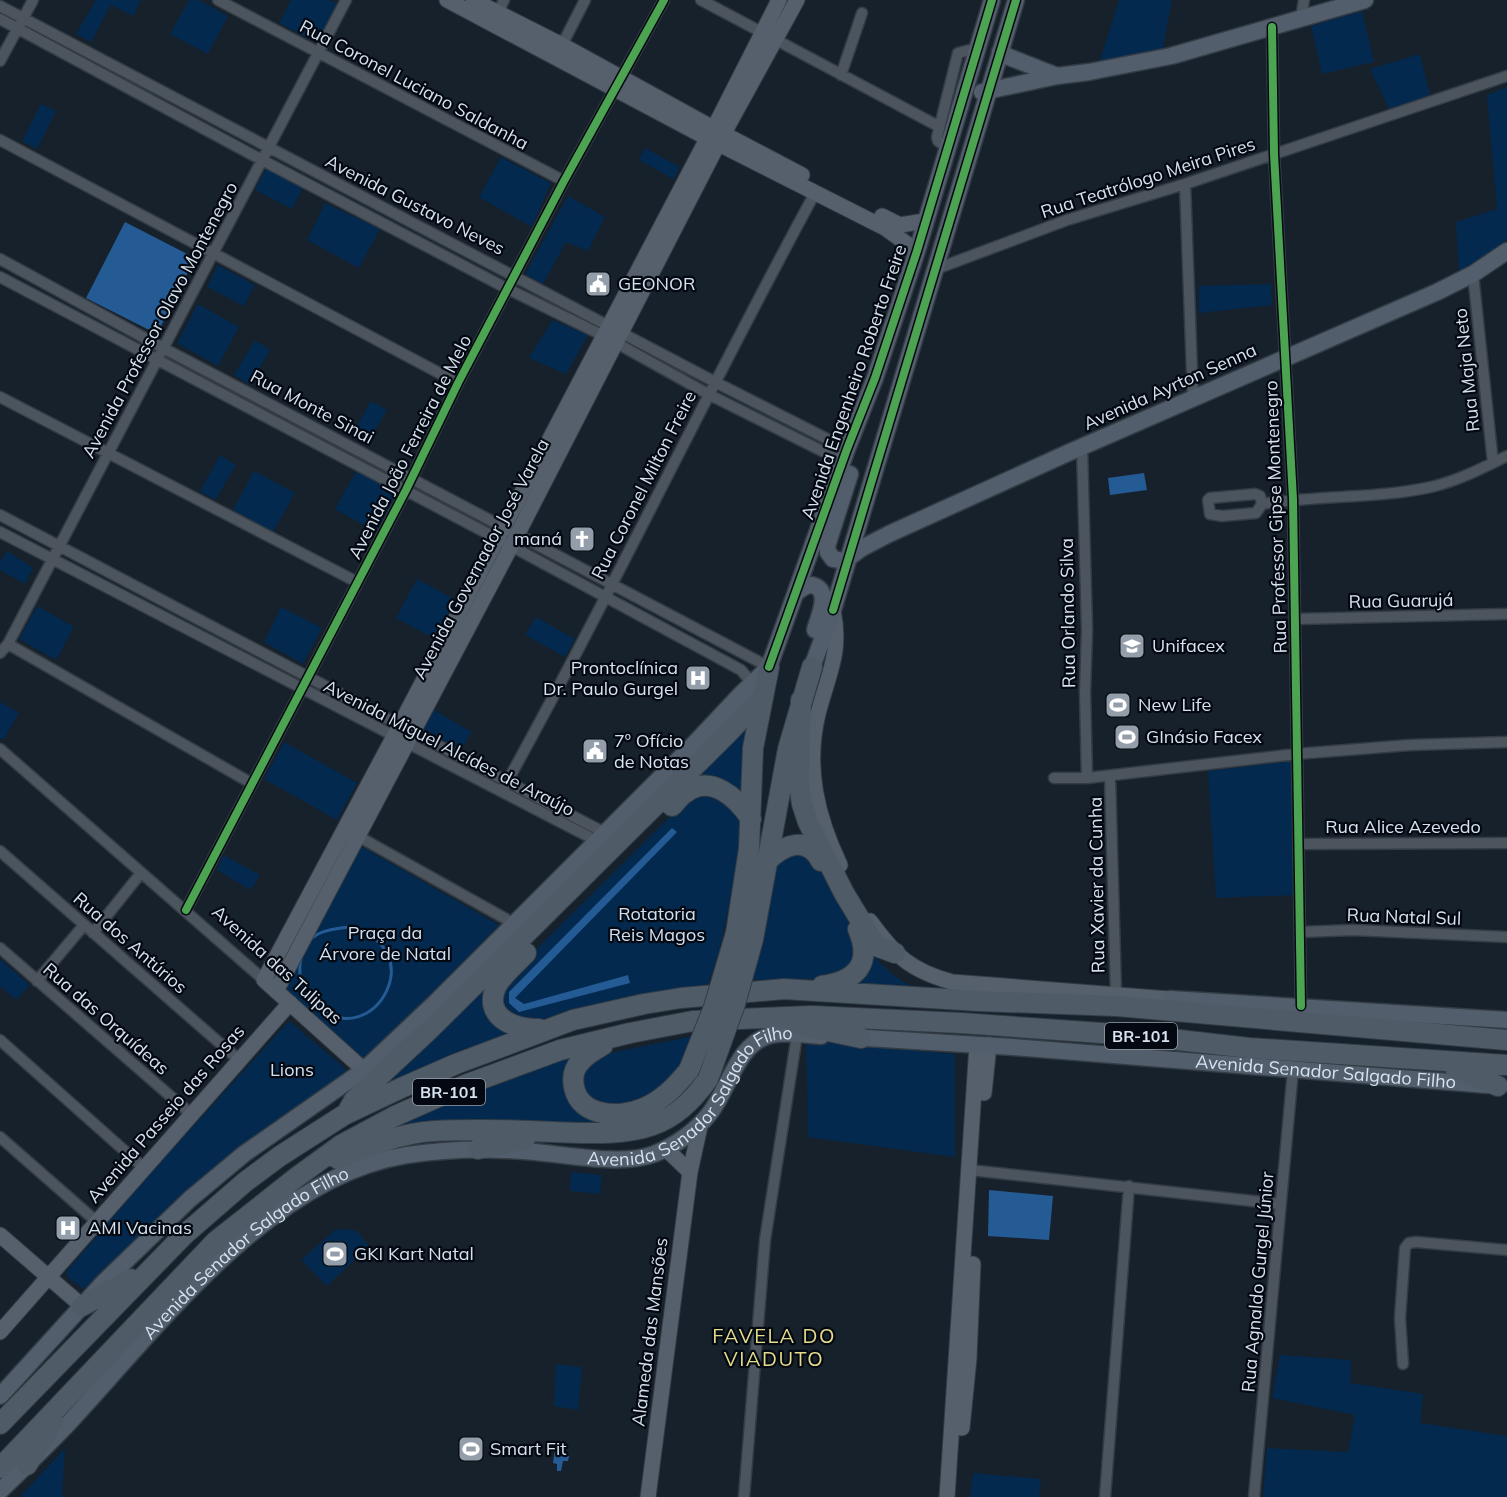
<svg xmlns="http://www.w3.org/2000/svg" width="1507" height="1497" font-family="Mulish,sans-serif">
<style>
.green{fill:#03294e}
.water{fill:#245b95}
.lines{fill:none;stroke-linecap:round;stroke-linejoin:round}
.stream{stroke:#245b95;stroke-width:3}
.street-casing{stroke:#333c45;stroke-width:13}
.secondary-casing{stroke:#333c45;stroke-width:17}
.primary-casing{stroke:#333c45;stroke-width:19}
.highway-casing{stroke:#333c45;stroke-width:22}
.street{stroke:#4c545e;stroke-width:10}
.secondary{stroke:#56606c;stroke-width:15}
.primary{stroke:#535e6c;stroke-width:16}
.highway{stroke:#4f5c68;stroke-width:20}
.highway-bridge-casing{stroke:#333c45;stroke-width:22;stroke-linecap:butt}
.highway-bridge{stroke:#4f5c68;stroke-width:20}
.cycleway-casing{stroke:#040911;stroke-width:11}
.cycleway{stroke:#4ca352;stroke-width:8}
.labels{text-anchor:middle;stroke-width:4.5;stroke-linejoin:round;paint-order:stroke}
.shield{fill:#040911;stroke:#97a1ac;stroke-width:1.5}
.shield-label{font-size:16px;font-weight:bold;fill:#d6e2ef}
.street-label{font-size:18px;fill:#d6e2ef;stroke:#040911}
.poi-label{font-size:18px;fill:#d6e2ef;stroke:#040911;text-anchor:start}
.park-label{font-size:18px;fill:#d1e0f2;stroke:#040911}
.neighbourhood-label{font-size:20px;letter-spacing:1.5px;fill:#e5db8c;stroke:#040911}
</style>
<rect width="100%" height="100%" fill="#17212b"/>
<path class="green" d="M96,0H141L133,16L111,5L91,42L76,34Z
M189,0H199L228,16L208,54L170,34Z
M291,0H329L337,4L317,43L279,23Z
M1119,0H1172L1163,48L1098,67Z
M1362,11L1374,62L1322,74L1311,26Z
M1420,54L1430,96L1389,109L1370,69Z
M1507,87V240L1459,273L1456,222L1497,209L1487,95Z
M41,104L56,111L37,149L22,141Z
M645,148L680,167L673,179L639,160Z
M501,157L551,183L532,227L479,197Z
M266,168L303,187L292,209L255,190Z
M568,196L605,217L588,251L566,242L543,284L525,274Z
M325,203L380,229L359,268L307,240Z
M218,265L255,285L244,306L207,287Z
M1271,284L1272,305L1199,313V286Z
M198,304L239,327L218,366L177,343Z
M553,320L588,335L566,374L529,358Z
M255,340L270,350L250,385L234,375Z
M371,401L387,410L366,445L351,436Z
M220,455L236,465L215,500L200,491Z
M254,471L295,493L273,532L233,510Z
M356,471L397,493L376,532L335,509Z
M7,551L33,568L25,584L0,570V563Z
M417,579L458,601L437,640L396,618Z
M37,606L74,627L56,660L19,639Z
M281,607L322,628L303,664L264,642Z
M536,617L575,639L565,657L525,635Z
M0,702L19,713L3,740L0,737Z
M432,709L472,732L461,750L422,728Z
M750,715L746,803L687,786Z
M284,742L357,783L337,820L264,779Z
M1291,761L1294,895L1216,898L1208,771Z
M708,793C733,803 741,815 742,842L720,948L708,985L670,990L534,1021L505,1017L498,987L691,796Z
M359,845L499,925L366,1063L281,987Z
M806,853L815,860L860,940V959L837,979L750,980L772,867L782,857Z
M223,855L260,875L251,890L217,870Z
M869,950C887,972 901,984 928,992L843,987Z
M0,959L30,985L16,1000L0,986Z
M491,984L517,1034L375,1096Z
M289,1021L345,1068L347,1073L172,1205L84,1289L67,1277V1271L148,1176Z
M693,1036L686,1061L659,1093L623,1107L588,1102L579,1074L605,1054Z
M806,1041L955,1054V1157L808,1137Z
M703,1051L709,1053C690,1096 676,1111 630,1125L363,1143L436,1105L577,1053C564,1081 558,1084 578,1111L635,1118Z
M571,1172L602,1175L600,1194L570,1191Z
M347,1229L357,1231L369,1246L327,1286L301,1260L335,1230Z
M1280,1355L1351,1360L1350,1383L1423,1394L1420,1423L1507,1436V1497H1263L1267,1448L1348,1452L1355,1415L1272,1398Z
M556,1364L582,1367L578,1410L554,1406Z
M65,1448L62,1497H20Z
M973,1473L1041,1479L1039,1497H970Z"/>
<path class="water" d="M125,222L195,258L157,334L86,298Z
M1144,473L1147,490L1110,495L1108,478Z
M672,828L677,832L515,998L524,1004L628,975L630,983L519,1012L509,1003V992Z
M989,1190L1053,1196L1049,1240L988,1236Z
M561,1443L565,1444L563,1455L569,1456L568,1461H563L561,1471H557V1464L553,1463L555,1449L559,1450Z"/>
<g class="lines">
<path class="stream" d="M349,927C434,949 373,1051 319,1008C315,1005 308,1001 306,996C296,977 297,946 318,934C328,929 338,928 349,927Z"/>
<g class="street-casing">
<path id="street" d="M218,0L564,181
M701,0L938,126
M0,6L715,382L847,449
M498,13L504,0
M1301,18L1304,0
M0,19L262,160L508,289L604,336L708,394L842,461
M1272,27L1274,154L1293,499L1301,1006
M562,45L585,0
M0,61L33,0
M841,75L862,13
M0,140L458,383
M947,147L938,141L937,137L958,53L977,48
M1185,184L1193,399
M0,259L163,348L769,667
M936,269L1067,220L1185,184L1507,76
M1473,274L1493,463
M0,277L498,539L741,670L752,683
M0,397L357,582
M1082,447L1087,630L1085,692L1087,778
M1262,504L1256,513L1222,516L1210,514L1208,500L1210,498L1255,494L1260,496L1262,504C1318,495 1376,499 1431,487C1457,481 1483,468 1507,456
M0,515L605,833
M0,532L597,841
M1296,619L1507,614
M8,644L251,783
M0,653L8,644L346,0
M0,749L264,980
M1110,776L1116,994
M1054,778H1087L1296,754L1410,745L1507,742
M502,791C611,595 707,391 815,193
M354,834L513,923
M1299,844L1507,843
M0,851L239,1060
M186,910L406,490L458,383L564,181L664,0
M1301,932L1353,930L1507,937
M93,933L141,873
M0,948L191,1114
M37,981L84,925
M0,1040L144,1168
M0,1137L97,1222
M970,1170L1280,1204
M1403,1364L1400,1318L1405,1248L1409,1243L1416,1242L1507,1250
M744,1497L765,1240L797,1035
M1105,1497L1129,1186
M1254,1497L1293,1070"/>
</g>
<g class="secondary-casing">
<path id="secondary" d="M447,0L707,138
M473,0L562,45L713,128
M779,0L714,128L708,132L707,139L711,144H718L723,140L724,133L797,0
M724,134L802,175
M719,144L885,228L917,251
M882,216L900,225L925,221
M833,610C842,653 828,674 818,714C805,767 817,817 840,865
M870,921C896,956 909,970 952,982L1170,999
M276,991L517,535L718,144
M364,1070L264,980L399,727L707,139
M984,1093L989,1045
M666,1149L690,1172
M0,1235L82,1306
M0,1332L290,1003
M962,1428L969,1358L973,1264
M648,1497L690,1172L701,1122
M947,1497L977,1045"/>
</g>
<g class="primary-casing">
<g id="primary">
<path d="M1000,52L1009,57L1057,76"/>
<path d="M982,92L1057,76L1089,72L1171,56L1365,0"/>
<path d="M850,474L827,546L828,552L833,559L844,561L862,548L889,534L1070,452L1437,292L1473,274L1507,251"/>
<path d="M797,592C802,588 808,583 815,586C831,593 818,618 815,630"/>
<path d="M812,667L833,610L1016,0"/>
<path d="M1170,999L1507,1020"/>
<path id="s1" d="M850,1037L1013,1047L1488,1085"/>
<path d="M0,1396L104,1282L190,1199L244,1154L364,1070L437,1001L694,744L741,694L769,667L847,449L875,378L917,251L992,0"/>
<path id="s2" d="M0,1491C22,1470 44,1449 65,1427C156,1330 269,1176 407,1155C446,1149 484,1148 523,1151C560,1153 620,1167 654,1154C675,1146 696,1131 710,1113C729,1089 737,1043 771,1035C786,1031 806,1035 821,1036"/>
</g>
</g>
<g class="highway-casing">
<path id="highway" d="M801,700L799,783L802,804L808,822L844,893L876,946L895,953
M672,806C676,802 680,796 685,793C711,773 737,798 751,819
M767,861C785,844 807,835 821,861
M736,933L749,849L753,748L769,667
M753,939L788,749L812,667
M526,953C517,963 504,973 497,985C481,1016 514,1030 539,1029
M822,986C856,981 873,964 858,929
M795,1024L861,1038
M603,1045C595,1050 587,1054 581,1061C574,1068 572,1077 574,1087C580,1118 621,1118 644,1108C663,1100 676,1086 689,1070
M1455,1068L1498,1086
M349,1109L354,1100L429,1030L729,732L763,696
M478,1149L525,1139
M338,1159C369,1146 400,1133 434,1131C473,1129 513,1130 553,1132C586,1133 621,1136 653,1125C676,1117 694,1099 708,1079
M82,1306L131,1279
M0,1424L184,1235L245,1182L280,1156L344,1115L401,1088L456,1064L573,1020L644,1004L681,998L784,989L979,1001L1117,1006L1507,1040
M27,1465L53,1421
M0,1468L216,1241L297,1177L341,1145L395,1116L465,1085L560,1050L630,1033L693,1021L812,1016L961,1023L1144,1036L1249,1048L1507,1065"/>
</g>
<use href="#street" class="street"/>
<use href="#secondary" class="secondary"/>
<use href="#primary" class="primary"/>
<use href="#highway" class="highway"/>
<g class="highway-bridge-casing">
<path id="highway-bridge" d="M689,1070L714,1007L736,933
M708,1079L735,1004L753,939"/>
</g>
<use href="#highway-bridge" class="highway-bridge"/>
<g class="cycleway-casing">
<path id="cycleway" d="M1272,27L1274,154L1293,499L1301,1006
M833,610L1016,0
M769,667L847,449L875,378L917,251L992,0
M186,910L406,490L458,383L564,181L664,0"/>
</g>
<use href="#cycleway" class="cycleway"/>
</g>
<defs>
<g id="civic-square" transform="scale(1.35)"><rect x="-9" y="-9" width="18" height="18" rx="4" fill="#939eaa" stroke="#040911"/><path d="M-.6-6.5H3V-4.5H.6V-3L4-1V1h2V6H-6V1h2V-1L-.6-3ZM-1.2 2.5V6h2.4V2.5Z" fill="#fff"/></g>
<g id="church-square" transform="scale(1.35)"><rect x="-9" y="-9" width="18" height="18" rx="4" fill="#939eaa" stroke="#040911"/><path d="M-1.2-6h2.4v3.5h3.3v2.4h-3.3V6h-2.4V-.1h-3.3v-2.4h3.3Z" fill="#fff"/></g>
<g id="university-square" transform="scale(1.35)"><rect x="-9" y="-9" width="18" height="18" rx="4" fill="#939eaa" stroke="#040911"/><path d="M0-5L7-2L0 1L-7-2ZM-4 1L0 2.5L4 1V4Q0 6-4 4Z" fill="#fff"/></g>
<g id="hospital-square" transform="scale(1.35)"><rect x="-9" y="-9" width="18" height="18" rx="4" fill="#939eaa" stroke="#040911"/><path d="M-5-5h3v3.5h4V-5h3V5h-3V1.5h-4V5h-3Z" fill="#fff"/></g>
<g id="stadium-square" transform="scale(1.35)"><rect x="-9" y="-9" width="18" height="18" rx="4" fill="#939eaa" stroke="#040911"/><path d="M0-5a6.5 5 0 1 0 0 10a6.5 5 0 1 0 0-10ZM-3.5-1.8h7v3.6h-7Z" fill="#fff"/></g>
</defs>
<g fill-rule="evenodd">
<use href="#civic-square" x="598" y="284"/>
<use href="#church-square" x="582" y="539"/>
<use href="#university-square" x="1132" y="646"/>
<use href="#hospital-square" x="698" y="678"/>
<use href="#stadium-square" x="1118" y="705"/>
<use href="#stadium-square" x="1127" y="737"/>
<use href="#civic-square" x="595" y="751"/>
<use href="#hospital-square" x="68" y="1228"/>
<use href="#stadium-square" x="335" y="1254"/>
<use href="#stadium-square" x="471" y="1449"/>
</g>
<g class="labels">
<g class="shield">
<rect x="1105" y="1023" width="72" height="26" rx="4.5"/>
<rect x="413" y="1079" width="72" height="26" rx="4.5"/>
</g>
<g class="shield-label">
<text x="1141" y="1042">BR-101</text>
<text x="449" y="1098">BR-101</text>
</g>
<g class="street-label">
<text transform="translate(414 85) rotate(28)" y="6">Rua Coronel Luciano Saldanha</text>
<text transform="translate(1148 178) rotate(-18)" y="6">Rua Teatrólogo Meira Pires</text>
<text transform="translate(415 205) rotate(27)" y="6">Avenida Gustavo Neves</text>
<text transform="translate(160 320) rotate(-62)" y="6">Avenida Professor Olavo Montenegro</text>
<text transform="translate(1467 370) rotate(-96)" y="6">Rua Maja Neto</text>
<text transform="translate(854 382) rotate(-71)" y="6">Avenida Engenheiro Roberto Freire</text>
<text transform="translate(1170 387) rotate(-24)" y="6">Avenida Ayrton Senna</text>
<text transform="translate(312 407) rotate(28)" y="6">Rua Monte Sinai</text>
<text transform="translate(410 447) rotate(-63)" y="6">Avenida João Ferreira de Melo</text>
<text transform="translate(644 485) rotate(-63)" y="6">Rua Coronel Milton Freire</text>
<text transform="translate(1276 517) rotate(-92)" y="6">Rua Professor Gipse Montenegro</text>
<text transform="translate(481 559) rotate(-62)" y="6">Avenida Governador José Varela</text>
<text transform="translate(1401 601) rotate(-1)" y="6">Rua Guarujá</text>
<text transform="translate(1068 613) rotate(-91)" y="6">Rua Orlando Silva</text>
<text transform="translate(449 748) rotate(27)" y="6">Avenida Miguel Alcídes de Araújo</text>
<text x="1403" y="833">Rua Alice Azevedo</text>
<text transform="translate(1097 885) rotate(-91)" y="6">Rua Xavier da Cunha</text>
<text transform="translate(1404 917) rotate(2)" y="6">Rua Natal Sul</text>
<text transform="translate(130 943) rotate(41)" y="6">Rua dos Antúrios</text>
<text transform="translate(277 965) rotate(42)" y="6">Avenida das Tulipas</text>
<text transform="translate(106 1019) rotate(41)" y="6">Rua das Orquídeas</text>
<text dy="6" stroke="none"><textPath href="#s1" startOffset="477">Avenida Senador Salgado Filho</textPath></text>
<text dy="6" stroke="none"><textPath href="#s2" startOffset="848">Avenida Senador Salgado Filho</textPath></text>
<text transform="translate(166 1114) rotate(-49)" y="6">Avenida Passeio das Rosas</text>
<text dy="6" stroke="none"><textPath href="#s2" startOffset="344">Avenida Senador Salgado Filho</textPath></text>
<text transform="translate(1258 1282) rotate(-85)" y="6">Rua Agnaldo Gurgel Júnior</text>
<text transform="translate(650 1332) rotate(-83)" y="6">Alameda das Mansões</text>
</g>
<g class="poi-label">
<text x="618" y="290">GEONOR</text>
<text x="562" y="545" text-anchor="end">maná</text>
<text x="1152" y="652">Unifacex</text>
<text x="678" y="674" text-anchor="end">Prontoclínica<tspan x="678" dy="21">Dr. Paulo Gurgel</tspan></text>
<text x="1138" y="711">New Life</text>
<text x="1146" y="743">GInásio Facex</text>
<text x="614" y="747">7º Ofício<tspan x="614" dy="21">de Notas</tspan></text>
<text x="88" y="1234">AMI Vacinas</text>
<text x="354" y="1260">GKI Kart Natal</text>
<text x="490" y="1455">Smart Fit</text>
</g>
<g class="park-label">
<text x="657" y="920">Rotatoria<tspan x="657" dy="21">Reis Magos</tspan></text>
<text x="385" y="939">Praça da<tspan x="385" dy="21">Árvore de Natal</tspan></text>
<text x="292" y="1076">Lions</text>
</g>
<g class="neighbourhood-label">
<text x="774" y="1343">FAVELA DO<tspan x="774" dy="23">VIADUTO</tspan></text>
</g>
</g>
</svg>
